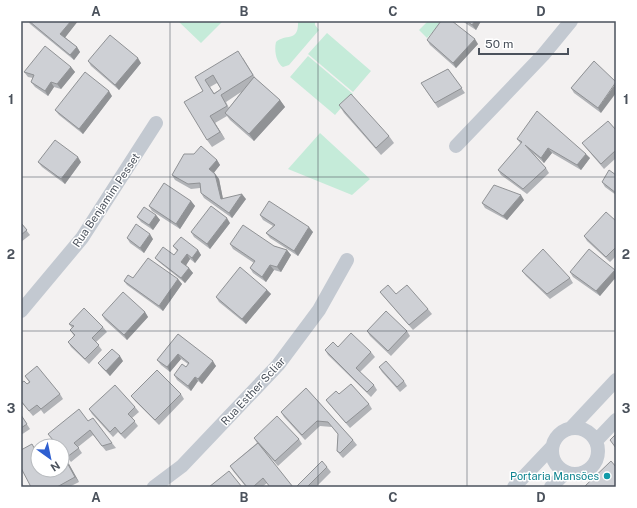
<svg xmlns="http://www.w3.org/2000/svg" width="637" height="508" font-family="'Public Sans',sans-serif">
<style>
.park{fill:#c5ebd9}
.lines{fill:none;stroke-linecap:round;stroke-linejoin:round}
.street{stroke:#c3c9d1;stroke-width:14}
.wall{fill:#b1b3b7;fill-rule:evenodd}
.shaded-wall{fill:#909295}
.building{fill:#ced0d5;stroke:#909295;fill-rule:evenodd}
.grid{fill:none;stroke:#4b525c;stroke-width:1;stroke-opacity:0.55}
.culture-dot{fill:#0f9aa8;stroke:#fff;stroke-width:1.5}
.labels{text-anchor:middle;stroke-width:3;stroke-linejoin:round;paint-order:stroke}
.street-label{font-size:11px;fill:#4b525c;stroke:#fff}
.culture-label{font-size:11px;fill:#0d838f;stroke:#fff;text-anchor:end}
.neatline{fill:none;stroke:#4b525c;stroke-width:1.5}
.grid-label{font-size:13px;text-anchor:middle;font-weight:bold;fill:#4b525c}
</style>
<rect width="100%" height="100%" fill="#f3f1f1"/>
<path class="park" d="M178,21H223L201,43Z
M298,21H315V25L319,30L289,65L283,67C276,63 274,50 276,42C286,33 299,43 298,21Z
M428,21H443L427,38L419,30Z
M327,33L371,71L353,92L308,54Z
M308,56L353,94L335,115L290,77Z
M320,133L370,179L352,195L288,169Z"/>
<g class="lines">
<path class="street" d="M456,146L543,55L571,21
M21,311L82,238L156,123
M552 451a23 23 0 1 1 46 0a23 23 0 1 1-46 0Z
M571,428L616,380
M596,441L616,420
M154,487L182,466L278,365L319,310L347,260
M514,487L551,448
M551,487L566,472"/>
</g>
<path class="wall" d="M28,21H78L65,37L77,47L80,52L74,60L30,24Z
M462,21H481L476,30Z
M427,40L478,44L456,68L430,45Z
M243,58L256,79L280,100L285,107L254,141L230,120L227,116L215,123L225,139L212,147L207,140L203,91L195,77ZM217,83L221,89L214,93L210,87ZM241,92L229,108L226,102Z
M88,61L141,63L119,90L91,66Z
M594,61L601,113L574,93L571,88Z
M71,67L75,72L61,89L54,87L48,96L35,87L31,82L33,78L28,77L24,72Z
M448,69L465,93L438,108L421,83Z
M112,96L83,134L59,115L55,110Z
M339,105L389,136L394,143L381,155L344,113Z
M616,130V158L604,169L586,148L582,143Z
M517,139L590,158L581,170L552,153L544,163L533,153L546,168L549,173L527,194L501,175L498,170L521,144Z
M217,160L220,165L214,172L219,179L223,199H246L232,218L204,198L201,193L200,188L191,189L175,180L172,175Z
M38,162H81L65,184L42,167Z
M616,175V195L605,187L602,182Z
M524,200L507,220L485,208L482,203Z
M191,201L195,206L180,229L152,211L149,206Z
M156,215L160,220L153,230L141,222L137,217Z
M260,215L313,232L298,256L270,238L266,233L273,226L263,220Z
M616,221V256L610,262L587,241L584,236Z
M21,223L30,235L21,242Z
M230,223L210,249L194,237L191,232Z
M127,238L153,239L144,253L130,243Z
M230,244L274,246L287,250L291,255L281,272L274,270L266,282L253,273L250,268L254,263L233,249Z
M173,246L198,250L201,255L195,263L190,259L186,265L193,273L185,283L159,262L155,258L174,255L177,251Z
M615,270L616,272V277L600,296L573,277L570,272Z
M522,271L570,278L573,283L550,299L526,276Z
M133,278L178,279L182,284L163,311L127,285L124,281Z
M267,290L271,294L246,324L219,302L216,297Z
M380,292L396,294L428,309L432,314L413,330L384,297Z
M145,312L148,317L127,340L105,320L102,315Z
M69,324L103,327L107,332L96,342L102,350L89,364L71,347L68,342L74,336L70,330L72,328Z
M367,331H407L410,336L391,356L370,336Z
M178,334L216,366L202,384L198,381L191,391L177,380L174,375L186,367L188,364L181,359L170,372L161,365L157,360Z
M338,347L371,352L375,357L360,372L374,385L377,390L371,397L328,355L325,350Z
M123,361L110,376L102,368L98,363Z
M379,367L404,381L407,386L400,392L382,372Z
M25,376L60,394L63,399L44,414L41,410L33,416L21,402V383L27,384L29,382Z
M306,388L353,440L357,445L343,458L341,456L337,451L338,434L332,427L320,426L305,440L284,417L281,412Z
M181,394L184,399L159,425L135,401L131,396Z
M326,400L369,404L372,409L350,428L329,404Z
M135,407L139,412L132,418L138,426L125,439L118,432L113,437L92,414L89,409Z
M21,415L30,429L21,435Z
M88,421L112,443L116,448L106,451L93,435L78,447L82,453L71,462L62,451V446H58L48,434Z
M254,438L299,439L302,444L278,466L259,445L293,487H270L267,483L262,487H246L233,471L230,466L257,443Z
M35,449L38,470H62L69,464L79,482L69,487H31Z
M327,467L331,472L316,487H297Z
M21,481L24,487H21Z"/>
<path class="shaded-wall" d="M71,21H78L64,39L60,34Z
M475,21H481L476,30L472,25Z
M475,39L478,44L456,68L453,63Z
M77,47L80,52L74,60L70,55Z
M138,58L141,63L119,90L115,85Z
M71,67L75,72L61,89L57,84Z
M51,82L54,87L48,96L45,91Z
M616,83V93L601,113L598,108Z
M109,91L112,96L83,134L79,129Z
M280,100L285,107L254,141L249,134Z
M210,116L215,123L225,139L220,132Z
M548,148L552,153L544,163L541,158Z
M586,154L590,158L581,170L577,165Z
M78,157L81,162L65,184L61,179Z
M217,160L220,165L213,174L209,169Z
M215,174L219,179L224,204L221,199Z
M242,194L246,199L232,218L229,213Z
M521,195L524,200L507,220L503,216Z
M191,201L195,206L180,229L176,224Z
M156,215L160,220L153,230L149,225Z
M227,218L230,223L210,249L207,244Z
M309,227L313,232L298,256L294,251Z
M150,234L153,239L144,253L140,248Z
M198,250L201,255L195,263L192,258Z
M287,250L291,255L281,272L277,267Z
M187,254L190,259L185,267L181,262Z
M270,265L274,270L266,282L262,277Z
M189,268L193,273L185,283L181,278Z
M615,270L616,272V277L600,296L596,291Z
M178,279L182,284L163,311L159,306Z
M267,290L271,294L246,324L242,319Z
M145,312L148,317L127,340L124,335Z
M178,354L181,359L170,372L167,367Z
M120,356L123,361L110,376L106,371Z
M213,361L216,366L202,384L198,379Z
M195,377L198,381L191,391L188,386Z
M65,459L69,464L79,482L75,477Z"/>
<path class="building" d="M29,21H71L60,34L77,47L70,55Z
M441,21H452L475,39L453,63L427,40Z
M467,21H475L472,25Z
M110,35L138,58L115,85L88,61Z
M45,46L71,67L57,84L51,82L45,91L31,82L34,75L24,72Z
M238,51L253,75L221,95L227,106L210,116L220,132L207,140L184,102L203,91L195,77ZM213,75L221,89L214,94L205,80Z
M594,61L616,82L598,108L571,88Z
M448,69L462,88L435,103L421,83Z
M85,72L109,91L79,129L55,110Z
M254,77L280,100L249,134L225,113Z
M351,94L389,136L376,148L339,105Z
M537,111L586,154L577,165L548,148L541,158L525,145L546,168L523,189L498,170L522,142L517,139Z
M608,121L616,130V150L601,164L582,143Z
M55,140L78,157L61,179L38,162Z
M201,146L217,160L209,169L215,174L221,199L242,194L229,213L201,193L200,183L188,184L172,175L184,154H194Z
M609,170L616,175V193L602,182Z
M164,183L191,201L176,224L149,206Z
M494,185L521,195L503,216L482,203Z
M269,201L309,227L294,251L266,233L275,225L260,215Z
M211,206L227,218L207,244L191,232Z
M144,207L156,215L149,225L137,217Z
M606,212L616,221V247L606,257L584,236Z
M21,223L27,230L21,235Z
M136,224L150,234L140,248L127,238Z
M243,225L274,246L287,250L277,267L270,265L262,277L250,268L255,261L230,244Z
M181,237L198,250L192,258L187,254L181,262L189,268L181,278L155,258L163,247L174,255L178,250L173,246Z
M543,249L570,278L547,294L522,271Z
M589,249L615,270L596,291L570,272Z
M148,258L178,279L159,306L124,281L128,275L133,278Z
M240,267L267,290L242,319L216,297Z
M388,285L396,294L407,285L428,309L409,325L380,292Z
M123,292L145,312L124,335L102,315Z
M84,308L103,327L92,338L99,345L85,359L68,342L75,335L70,330L74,326L69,324Z
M386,311L407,331L388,351L367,331Z
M351,333L371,352L356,368L374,385L367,392L325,350L333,342L338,347Z
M178,334L213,361L198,379L195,377L188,386L174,375L182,364L186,367L189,363L178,354L167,367L157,360Z
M112,349L120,356L106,371L98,363Z
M386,361L404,381L397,387L379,367Z
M37,366L60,394L41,409L37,405L29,411L21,401V383L24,381L27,384L30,382L25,376Z
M157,370L181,394L155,420L131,396Z
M351,384L369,404L346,423L326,400L336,391L339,394Z
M115,385L135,407L128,414L135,421L121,434L115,427L110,432L89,409Z
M306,388L353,440L340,453L337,451L338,434L328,422L317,421L302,435L281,412Z
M79,409L88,421L93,418L112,443L102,446L90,430L74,443L79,448L67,457L62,451V446H58L48,434Z
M21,415L27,424L21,428Z
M277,416L299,439L275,461L254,438Z
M616,434V448L610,440Z
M258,443L293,487H270L263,478L253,487H247L230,466Z
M32,444L38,455V470H62V461L65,459L75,477L57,487H31L21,468V450Z
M322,461L327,467L307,487H297V486Z
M611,461L616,467V487H584Z
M229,471L242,487H209Z"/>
<path class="grid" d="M170,21V487M318,21V487M467,21V487M21,177H616M21,331H616"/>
<circle class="culture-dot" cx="607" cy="476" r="4"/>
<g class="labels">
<g class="street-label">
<text transform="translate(106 200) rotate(-56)" y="4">Rua Benjamim Pesset</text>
<text transform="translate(253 391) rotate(-47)" y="4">Rua Esther Scliar</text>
</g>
<g class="culture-label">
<text x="599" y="480">Portaria Mansões</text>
</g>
</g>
<rect width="637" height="508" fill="none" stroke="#ffffff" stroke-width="44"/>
<g transform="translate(50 458) rotate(147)"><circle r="19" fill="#ffffff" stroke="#b7babe"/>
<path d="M0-3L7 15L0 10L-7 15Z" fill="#2e5fd0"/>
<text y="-6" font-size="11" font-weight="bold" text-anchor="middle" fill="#4b525c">N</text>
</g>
<path d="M479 48v6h89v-6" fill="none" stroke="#4b525c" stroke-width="2"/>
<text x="485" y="48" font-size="12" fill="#4b525c" stroke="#ffffff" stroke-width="3" paint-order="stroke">50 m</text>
<rect x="22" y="22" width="593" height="464" class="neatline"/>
<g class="grid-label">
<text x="96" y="16">A</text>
<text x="244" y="16">B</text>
<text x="393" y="16">C</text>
<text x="541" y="16">D</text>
<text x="11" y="104">1</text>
<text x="626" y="104">1</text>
<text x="11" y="259">2</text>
<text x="626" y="259">2</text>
<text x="11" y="413">3</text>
<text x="626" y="413">3</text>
<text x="96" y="502">A</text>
<text x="244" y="502">B</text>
<text x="393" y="502">C</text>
<text x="541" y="502">D</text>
</g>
</svg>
